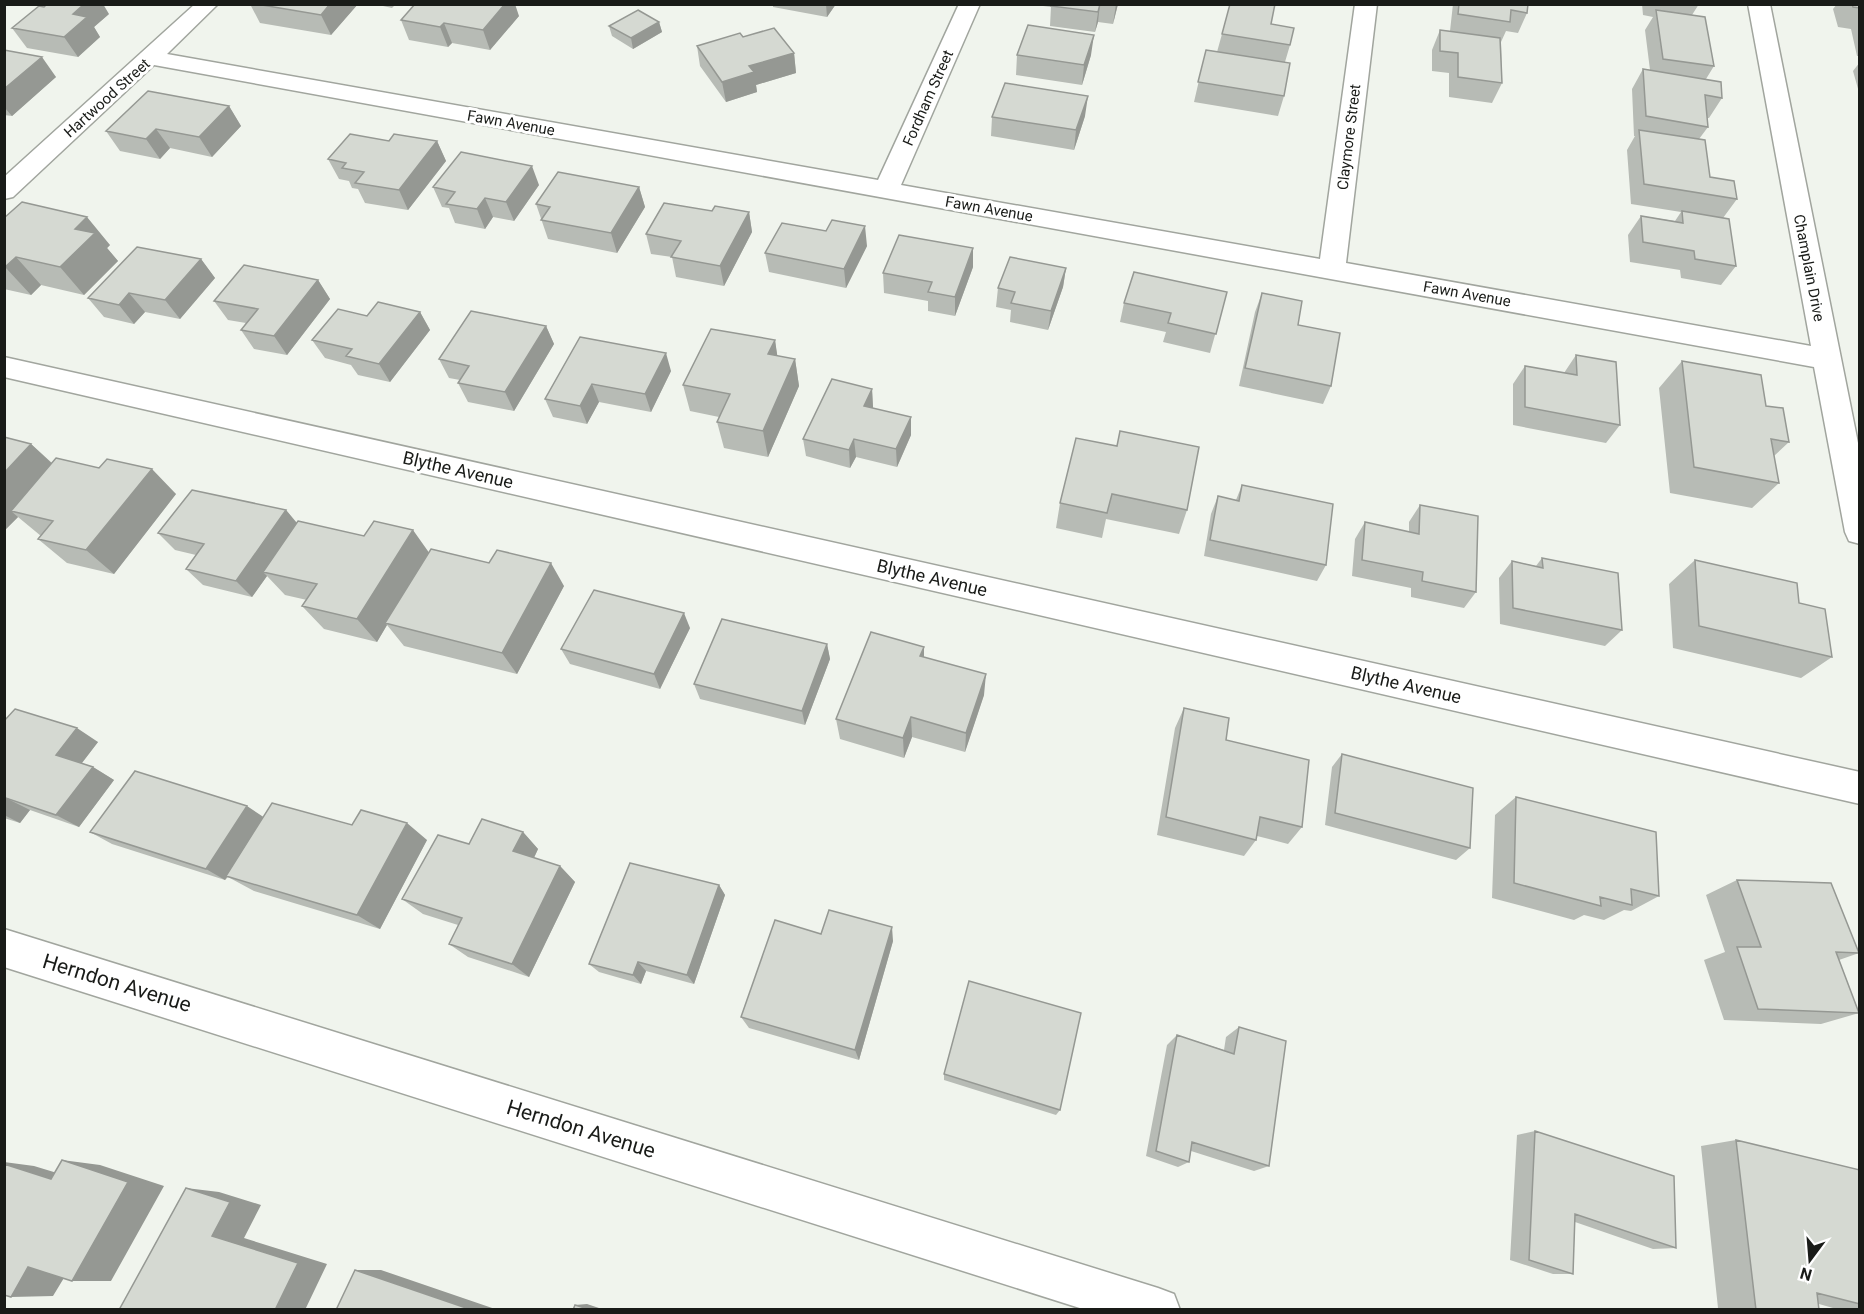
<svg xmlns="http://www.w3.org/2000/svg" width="1864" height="1314" font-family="Roboto,sans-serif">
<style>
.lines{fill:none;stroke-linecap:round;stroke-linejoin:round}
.minor-casing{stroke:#a1a59e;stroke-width:3}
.minor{fill:#fff;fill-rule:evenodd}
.wall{fill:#b7bbb5}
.shaded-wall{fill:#959893}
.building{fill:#d5d9d2;stroke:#959893;stroke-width:1.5}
.labels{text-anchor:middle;stroke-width:6;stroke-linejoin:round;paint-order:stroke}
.far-street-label{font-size:15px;fill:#191b18;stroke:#fff}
.street-label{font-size:18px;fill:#191b18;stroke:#fff}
.near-street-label{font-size:21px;fill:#191b18;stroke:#fff}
</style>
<rect width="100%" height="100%" fill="#f0f4ed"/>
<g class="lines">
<g class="minor-casing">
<path id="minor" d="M195,4H218L167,54L878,180L959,4H980L901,185L1320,259L1355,4H1377L1346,263L1811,346L1748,4H1770L1860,453V544L1849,541L1845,532L1814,367L154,65L13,197L4,199V177Z
M4,357L1860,772V804L4,377Z
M4,929L1158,1288L1174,1294L1180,1310H1086L4,967Z"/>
</g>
<use href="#minor" class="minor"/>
</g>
<path class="wall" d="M250,4H358L331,35L260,23Z
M374,4H396L392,8Z
M773,4H836L827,17L773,7Z
M1043,4H1118L1113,24L1098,22L1095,32L1050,26L1051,7L1043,6Z
M1453,4H1528L1527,13L1518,33L1506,31L1501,42L1502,83L1492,103L1449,97V73L1432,71V50L1440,30L1450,31Z
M1642,4H1699L1692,15L1714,66L1706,79L1722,98L1709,118H1707L1708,127L1699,139L1710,177L1737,199L1723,218L1736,266L1721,285L1681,278L1680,270L1630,262L1628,235L1641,216L1675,221L1681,212L1631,204L1627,150L1635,136H1634L1632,89L1643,69L1650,70L1645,30L1653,17L1643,15Z
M1837,4H1860V56H1857L1851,29L1838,27L1833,9Z
M109,14L94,27L100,37L78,57L27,48L12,28Z
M519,16L490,50L452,43L448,47L409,40L401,20Z
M659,22L662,32L633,49L612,36L609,26Z
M1271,24L1290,45L1285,62L1284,96L1278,116L1194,102L1206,50L1217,52L1222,34Z
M743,37L794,53L796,73L756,85L757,92L726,102L700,66L697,46Z
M4,50L56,77L12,116L4,115Z
M1017,55H1091L1082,85L1016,75Z
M1860,62V96L1853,71Z
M229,106L241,126L212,157L170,148L160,159L120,151L106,131Z
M1085,116L1074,150L991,136L992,117Z
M389,141H437L446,161L408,210L365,203L358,189L352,188L349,181L339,179L328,159Z
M539,185L514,221L493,217L485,229L455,223L449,208L442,207L433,187Z
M639,187L645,207L617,253L548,239L536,204Z
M712,211L749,212L752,232L724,286L676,277L672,257L651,254L646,234Z
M4,218L110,245L107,248L118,261L84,295L41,285L31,295L4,289Z
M867,246L846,288L769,272L765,253Z
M201,259L215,278L180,319L145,312L134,324L104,317L88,298Z
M973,267L955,316L928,311V301L884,293L883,273Z
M1066,268L1063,287L1048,330L1010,322L1011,310L996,307L998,288Z
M318,280L330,299L287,355L254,349L241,330L246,323L228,320L214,301Z
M1227,292L1210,353L1163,342L1166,332L1120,322L1124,303Z
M1262,293L1298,325L1331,386L1323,404L1239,386L1255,312Z
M420,312L430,330L390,382L358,375L351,365L325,358L312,340L367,316Z
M546,326L554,344L514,411L468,402L458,383L460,380L449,378L439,359Z
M580,337L671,371L651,412L599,402L587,424L553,417L545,399Z
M775,340L777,356L795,359L799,386L768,457L724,448L717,422L719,417L690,411L683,385Z
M1576,355L1620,425L1606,443L1513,425V384L1525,366L1564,373Z
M1682,361L1766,406L1789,442L1774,456L1779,483L1752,508L1670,493L1659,388Z
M872,389L873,408L911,435L897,467L856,457L850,468L806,456L803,439Z
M4,435L7,438L31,444L52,463L176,494L114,574L67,563L38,539L41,536L18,517L4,531Z
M1076,438L1187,510L1179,534L1106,519L1102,538L1056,528L1060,503Z
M1242,485L1326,565L1317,581L1204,556L1211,514L1218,496L1236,500Z
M1420,505L1476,592L1464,608L1411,597V588L1352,576L1355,539L1365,522L1409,532V522Z
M286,510L297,523L429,553L564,586L517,674L404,646L387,625L377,642L324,629L302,606L307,600L285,595L267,576L252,597L203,585L186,569L196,555L175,550L158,533Z
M1542,558L1622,630L1605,646L1500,624L1499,578L1512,561L1536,566Z
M1695,560L1799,603L1832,657L1801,678L1673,648L1669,584Z
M690,628L660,689L570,664L561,649Z
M827,644L830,659L805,725L700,699L694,684Z
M924,657L984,695L965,752L912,737L904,758L840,739L836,719Z
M1184,708L1226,740L1302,827L1288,844L1257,836L1256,840L1244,856L1157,835L1175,728Z
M4,721L98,742L82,763L93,767L114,780L79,827L30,810L20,823L4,818Z
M1342,754L1470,848L1456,860L1325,825L1332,767Z
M1516,797L1659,896L1631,911L1624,910L1604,920L1584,915L1574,920L1492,898L1495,815Z
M263,817L352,825L427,840L380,929L254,891L228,877L225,880L112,844L90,832Z
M523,832L538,849L534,858L560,866L575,882L529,977L468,957L449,944L458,925L423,914L402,899L469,844Z
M1737,880L1859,953L1839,960L1859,1013L1821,1024L1724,1020L1704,960L1725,952L1706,895Z
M719,885L725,895L694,984L646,971L641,984L599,972L589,964Z
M821,934L893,941L859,1060L749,1028L741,1017Z
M1239,1027L1269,1166L1254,1171L1191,1151L1189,1162L1178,1167L1146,1156L1167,1045L1177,1035L1224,1050L1226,1037Z
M944,1074L1060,1110L1056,1115L944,1080Z
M1535,1131L1676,1248L1653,1249L1575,1222L1573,1274H1553L1510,1260L1517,1135Z
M1736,1140L1860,1170V1310H1840L1819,1304V1310H1722L1718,1308L1701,1146Z"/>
<path class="shaded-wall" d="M84,4H103L109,14L94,27L100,37L78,57L64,37L73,14Z
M330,4H358L331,35L321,15Z
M505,4H515L519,16L490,50L483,30Z
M826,4H836L827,17Z
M1100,4L1098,22L1095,32L1098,12Z
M1116,4H1118L1113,24Z
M659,22L662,32L633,49L631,38Z
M444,23L452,43L448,47L440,27Z
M1094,35L1091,55L1082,85L1084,65Z
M794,53L796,73L756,85L757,92L726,102L722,82L749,66Z
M42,57L56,77L12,116L4,107V89Z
M1088,96L1085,116L1074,150L1076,130Z
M229,106L241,126L212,157L199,137Z
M156,129L170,148L160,159L146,139Z
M437,141L446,161L408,210L399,190Z
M532,166L539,185L514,221L506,202Z
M639,187L645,207L617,253L611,233Z
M485,198L493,217L485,229L477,209Z
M749,212L752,232L724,286L720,266Z
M87,217L110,245L107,248L118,261L84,295L60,267L75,229Z
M865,226L867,246L846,288L844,269Z
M973,248V267L955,316V297Z
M16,257L41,285L31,295L5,267Z
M201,259L215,278L180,319L165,300Z
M1066,268L1063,287L1048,330L1051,311Z
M318,280L330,299L287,355L274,336Z
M129,293L145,312L134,324L119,305Z
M420,312L430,330L390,382L379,364Z
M546,326L554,344L514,411L505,392Z
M775,340L779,367L768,354Z
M666,353L671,371L651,412L645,394Z
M795,359L799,386L768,457L763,431Z
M592,384L599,402L587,424L580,406Z
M872,389L873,407L866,424L864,406Z
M911,417V435L897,467L896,449Z
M854,439L856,457L850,468L849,450Z
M31,444L59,470L11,511L18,517L4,531V473Z
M152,469L176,494L114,574L86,550Z
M286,510L300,527L263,572L267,576L252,597L236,581Z
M413,530L430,554L385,623L387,625L377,642L357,619Z
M551,563L564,586L517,674L502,653Z
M684,613L690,628L660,689L654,674Z
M827,644L830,659L805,725L802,711Z
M924,647V669L920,656Z
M986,674L984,695L965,752L966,733Z
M911,717L912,737L904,758L903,738Z
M77,728L98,742L78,768L56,755Z
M93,767L114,780L79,827L56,815Z
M6,798L30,810L20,823L4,815V800Z
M247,806L265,818L225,880L206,869Z
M407,823L427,840L380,929L357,915Z
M523,832L538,849L529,868L513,851Z
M560,866L575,882L529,977L512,964Z
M719,885L725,895L694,984L687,975Z
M892,927L893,941L859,1060L855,1050Z
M638,962L646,971L641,984L633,975Z
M62,1160L100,1165L164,1186L111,1281H72Z
M4,1162L34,1166L90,1183L51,1179L4,1164Z
M186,1188L219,1192L261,1205L244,1238L327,1264L305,1310H275L212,1236Z
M28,1267L70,1268L53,1296L11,1297Z
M355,1270H381L498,1310H472Z
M587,1304L605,1310H591L575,1305Z"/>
<path class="building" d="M47,4H84L73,14L87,17L64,37L12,28L39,6L44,7Z
M256,4H330L321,15Z
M415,4H505L483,30L444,23L440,27L401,20Z
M1052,4H1100L1098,12L1051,6Z
M1230,4H1275L1271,24L1294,28L1290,45L1222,34Z
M1459,4H1528L1527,13L1511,10L1510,22L1458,14Z
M1852,4H1860V8L1853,7Z
M638,10L659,22L631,38L609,26Z
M1656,10L1705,17L1714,66L1663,59Z
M1028,25L1094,35L1084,65L1017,55Z
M774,28L794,53L749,66L754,72L722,82L697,46L740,33L743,37Z
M1440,30L1500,38L1502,83L1458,77V53L1440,51Z
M4,50L42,57L4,89Z
M1206,50L1290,63L1284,96L1198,82Z
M1643,69L1721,82L1722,98L1705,95L1708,127L1646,116Z
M1005,83L1088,96L1076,130L992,117Z
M148,91L229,106L199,137L156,129L146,139L106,131Z
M1639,130L1705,140L1710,177L1734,181L1737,199L1644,184Z
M350,134L389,141L394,134L437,141L399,190L355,183L364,172L342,168L346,163L328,159Z
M461,152L532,166L506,202L485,198L477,209L446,204L455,192L433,187Z
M558,172L639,187L611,233L541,220L550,207L536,204Z
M22,202L87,217L75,229L95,233L60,267L16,257L5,267H4V218Z
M664,203L712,211L715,206L749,212L720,266L671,257L681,241L646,234Z
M1682,211L1729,219L1736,266L1695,259L1694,251L1643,242L1641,216L1683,223Z
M832,220L865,226L844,269L765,253L782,223L826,231Z
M899,235L973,248L955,297L928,292L932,282L883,273Z
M137,247L201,259L165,300L129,293L119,305L88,298Z
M1010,257L1066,268L1051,311L1011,303L1015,292L998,288Z
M244,265L318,280L274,336L241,330L258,309L214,301Z
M1134,272L1227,292L1216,334L1168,323L1171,313L1124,303Z
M1262,293L1302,301L1298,325L1340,333L1331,386L1245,368Z
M378,302L420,312L379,364L346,356L352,349L312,340L338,309L367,316Z
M471,311L546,326L505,392L458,383L469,366L439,359Z
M711,329L775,340L768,354L795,359L763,431L717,422L730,394L683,385Z
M580,337L666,353L645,394L592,384L580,406L545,399Z
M1576,355L1616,362L1620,425L1525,407V366L1577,375Z
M1682,361L1761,375L1766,406L1783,408L1789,442L1771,439L1779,483L1694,467Z
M832,379L872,389L864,406L911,417L896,449L854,439L849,450L803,439Z
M1120,431L1199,447L1187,510L1112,494L1107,513L1060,503L1076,438L1117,446Z
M4,437L31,444L4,473Z
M56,458L99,468L107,459L152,469L86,550L38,539L53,521L11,511Z
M1242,485L1333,504L1326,565L1210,540L1218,496L1239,501Z
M192,490L286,510L236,581L186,569L204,544L158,533Z
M1420,505L1478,516L1476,592L1422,581L1423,572L1362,560L1365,522L1419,534Z
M298,521L364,536L374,521L413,530L357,619L302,606L317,584L263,572Z
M431,549L489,563L497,550L551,563L502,653L385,623Z
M1542,558L1618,573L1622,630L1513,608L1512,561L1543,568Z
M1695,560L1797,583L1799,603L1825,609L1832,657L1699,626Z
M594,590L684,613L654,674L561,649Z
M722,619L827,644L802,711L694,684Z
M871,632L924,647L920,656L986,674L966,733L911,717L903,738L836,719Z
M1184,708L1229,718L1226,740L1309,760L1302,827L1260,817L1256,840L1166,817Z
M15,709L77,728L56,755L93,767L56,815L6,798L4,800V721Z
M1342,754L1473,788L1470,848L1335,813Z
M135,771L247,806L206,869L90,832Z
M1516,797L1656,832L1659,896L1631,889L1632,905L1600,897L1601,906L1514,883Z
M272,803L352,825L361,810L407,823L357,915L226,876Z
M482,819L523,832L513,851L560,866L512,964L449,944L462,918L402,899L438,835L469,844Z
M630,863L719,885L687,975L638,962L633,975L589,964Z
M1737,880L1831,883L1859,953L1836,952L1859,1013L1758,1009L1737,947H1761Z
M829,910L892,927L855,1050L741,1017L775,920L821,934Z
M969,981L1081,1013L1060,1110L944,1074Z
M1239,1027L1286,1041L1269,1166L1192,1142L1189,1162L1156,1151L1177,1035L1234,1054Z
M1535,1131L1674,1176L1676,1248L1575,1214L1573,1274L1529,1260Z
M1736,1140L1860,1170V1304L1817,1293L1819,1310H1756Z
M62,1160L128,1182L72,1281L28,1267L11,1297L4,1295V1164L51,1179Z
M186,1188L230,1202L212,1236L298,1263L275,1310H119Z
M355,1270L472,1310H336Z
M575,1305L591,1310H573Z"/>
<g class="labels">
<g class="far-street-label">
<text transform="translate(107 98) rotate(-42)" y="5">Hartwood Street</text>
<text transform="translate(928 98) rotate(-66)" y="5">Fordham Street</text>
<text transform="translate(511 123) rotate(10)" y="5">Fawn Avenue</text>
<text transform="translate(1349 137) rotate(-83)" y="5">Claymore Street</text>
<text transform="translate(989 209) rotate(10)" y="5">Fawn Avenue</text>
<text transform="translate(1809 268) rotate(79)" y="5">Champlain Drive</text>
<text transform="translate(1467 294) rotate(10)" y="5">Fawn Avenue</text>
</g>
<g class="street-label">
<text transform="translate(458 470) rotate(13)" y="6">Blythe Avenue</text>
<text transform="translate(932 578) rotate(13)" y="6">Blythe Avenue</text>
<text transform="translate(1406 685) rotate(13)" y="6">Blythe Avenue</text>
</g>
<g class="near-street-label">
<text transform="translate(117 983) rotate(17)" y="7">Herndon Avenue</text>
<text transform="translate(581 1129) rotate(17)" y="7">Herndon Avenue</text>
</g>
</g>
<rect width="1864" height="1314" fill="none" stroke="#191b18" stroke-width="12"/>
<g transform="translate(1810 1260) rotate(196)" stroke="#ffffff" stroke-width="4.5" paint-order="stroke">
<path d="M0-4.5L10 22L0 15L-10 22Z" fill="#191b18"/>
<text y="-9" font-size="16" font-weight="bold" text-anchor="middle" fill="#191b18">N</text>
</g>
</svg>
